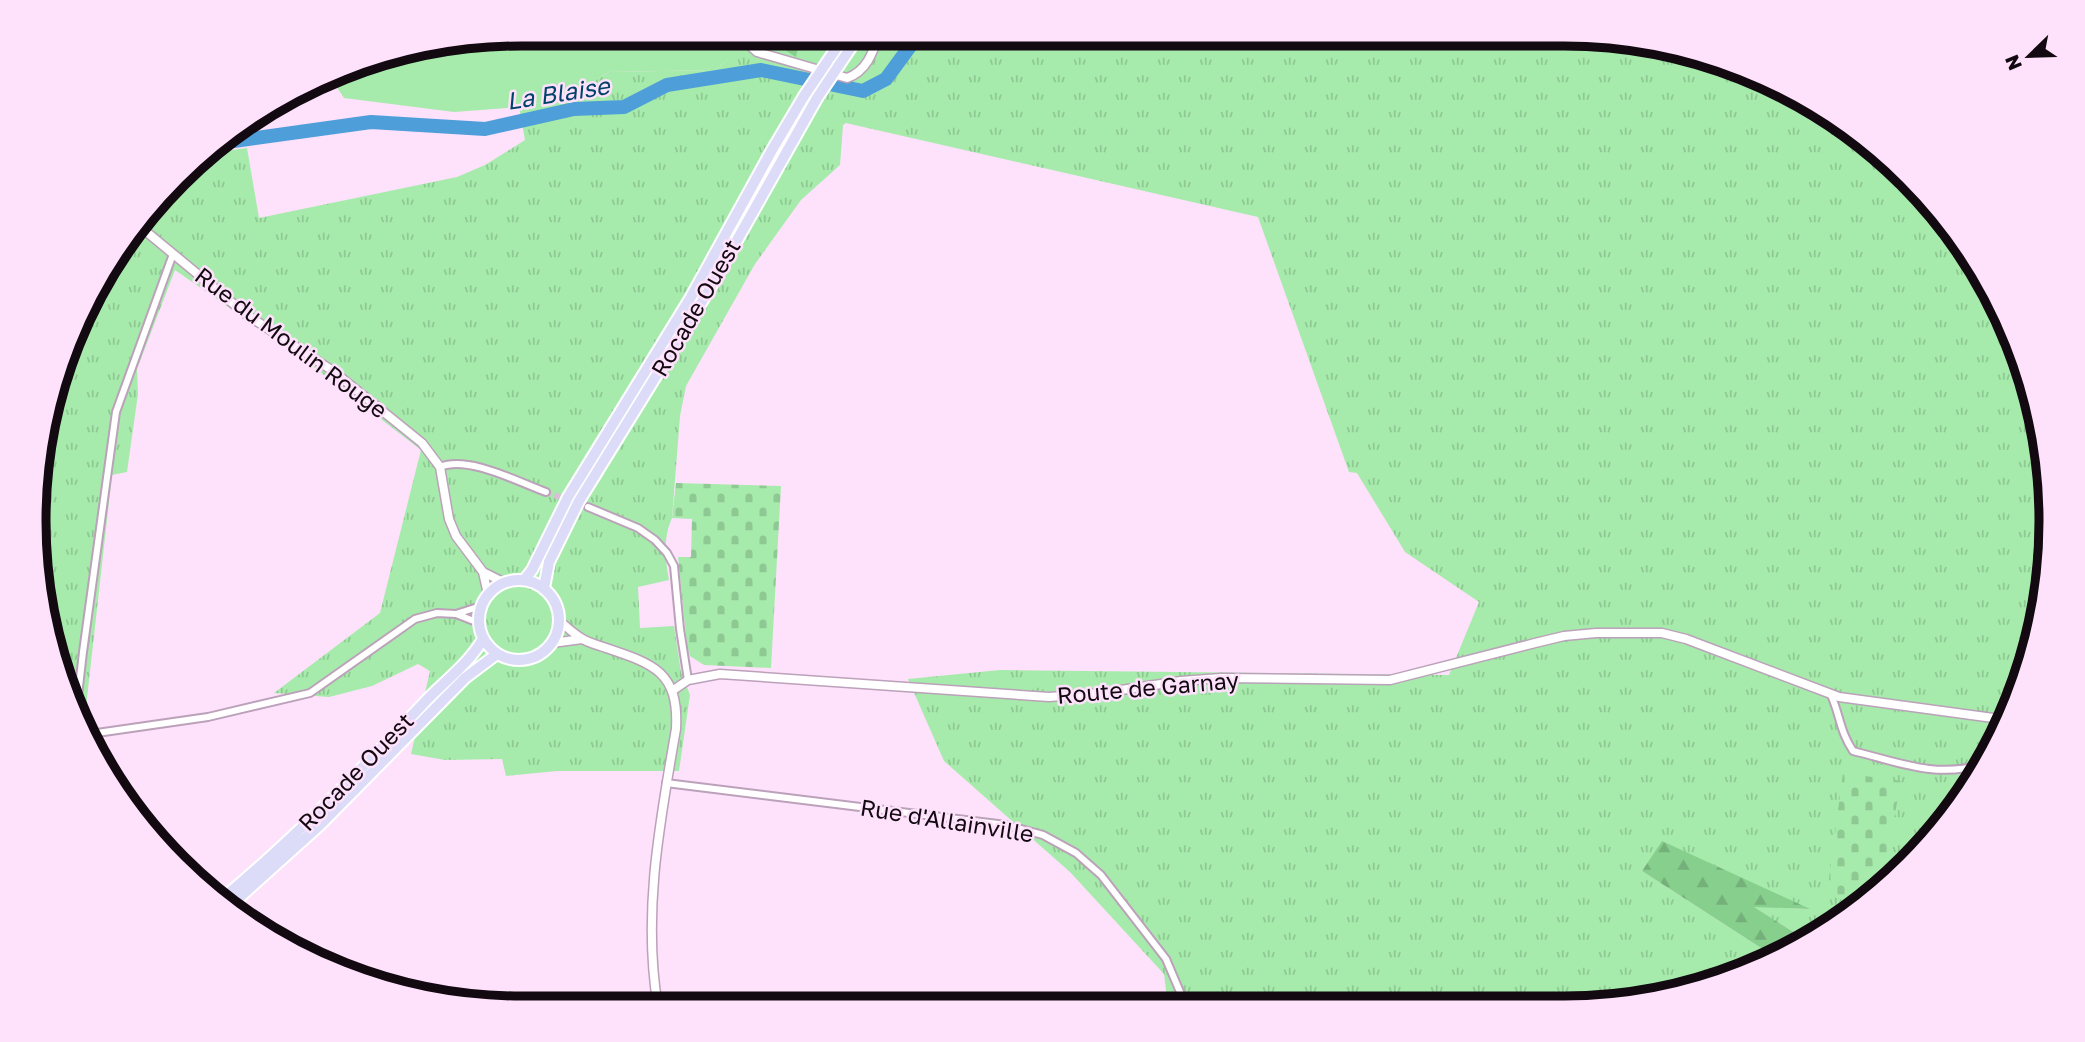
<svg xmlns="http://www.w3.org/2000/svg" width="2085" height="1042" font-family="'Golos Text',sans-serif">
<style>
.grass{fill:url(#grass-tufts)}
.forest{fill:url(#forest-firs)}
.cemetery{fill:url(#cemetery-stones)}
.pitch{fill:#a6ebab}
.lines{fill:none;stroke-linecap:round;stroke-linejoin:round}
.river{stroke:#4e9ed9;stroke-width:14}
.minor-tunnel{stroke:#dbc1d8;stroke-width:6;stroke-dasharray:6 3;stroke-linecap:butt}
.minor-casing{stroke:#bca1ba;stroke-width:10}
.tertiary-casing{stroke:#bca1ba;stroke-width:11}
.primary-casing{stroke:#fff;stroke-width:14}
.minor{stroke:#fff;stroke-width:6}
.tertiary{stroke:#fff;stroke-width:8}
.primary{stroke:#dddcf8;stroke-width:10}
.primary-bridge-casing{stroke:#fff;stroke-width:14;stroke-linecap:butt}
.primary-bridge{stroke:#dddcf8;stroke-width:10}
.labels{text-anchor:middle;stroke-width:5;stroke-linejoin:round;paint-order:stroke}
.street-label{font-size:23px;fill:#120911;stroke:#fee1fb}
.water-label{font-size:24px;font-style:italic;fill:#004269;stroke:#fee1fb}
.rim{fill:none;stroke:#120911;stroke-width:9}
</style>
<defs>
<pattern id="grass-tufts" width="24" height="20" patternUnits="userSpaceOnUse" patternTransform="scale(1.75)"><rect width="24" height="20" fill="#a6ebab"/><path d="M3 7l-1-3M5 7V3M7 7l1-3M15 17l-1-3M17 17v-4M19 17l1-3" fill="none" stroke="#8ec892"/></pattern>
<pattern id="forest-firs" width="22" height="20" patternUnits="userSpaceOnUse" patternTransform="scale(1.75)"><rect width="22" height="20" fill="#87cf8d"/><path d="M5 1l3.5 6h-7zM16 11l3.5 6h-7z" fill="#74b079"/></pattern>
<pattern id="cemetery-stones" width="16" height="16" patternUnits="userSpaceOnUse" patternTransform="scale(1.75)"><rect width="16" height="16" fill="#a6ebab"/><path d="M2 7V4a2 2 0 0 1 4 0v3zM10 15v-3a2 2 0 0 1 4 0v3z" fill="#8ec892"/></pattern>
</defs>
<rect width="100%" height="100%" fill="#fee1fb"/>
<path class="grass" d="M728,33L1595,34L1690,50L1779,83L1861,134L1930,199L1986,277L2026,364L2048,457L2051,552L2035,647L2002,736L1931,842L1861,908L1806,940L1752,906L1807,909L1662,842L1642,871L1775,957L1750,972L1627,1005L1168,1006L1164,974L1070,872L944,761L908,679L1000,670L1449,675L1479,602L1405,552L1357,473L1349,472L1258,217L846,123L843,125L840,165L801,200L755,264L686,386L680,416L672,518C663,538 665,559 669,580L638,587L640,628L674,626L681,672L690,695L679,771H557L506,776L502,759L445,760L411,754L430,671L418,664L372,686L329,697L274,693L380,613L421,450L311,365L175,270L137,369L138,394L127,472L112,475L83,734L37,584L43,425L99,277L155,199L203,154L247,148L259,218L457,177L485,165L525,140L519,107L568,97L609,72L715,70L728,59Z"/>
<path class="forest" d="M758,33L801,34L796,57Z
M1662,841L1810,909L1754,907L1806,940L1775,957L1642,871Z"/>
<path class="cemetery" d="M676,483L781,486L771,668L704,665L690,656L687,646L678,557H691L692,519L672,518Z
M1843,773L1901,781L1881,889L1869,900L1827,894Z"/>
<path class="pitch" d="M521,33H728V59L715,70L609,72L568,97L519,107L454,112L344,98L336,86L334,75L364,59Z"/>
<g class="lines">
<path class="river" d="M213,144L371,122L485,129L574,109L624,107L667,85L761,70L863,91L886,79L919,34"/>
<path class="minor-tunnel" d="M546,492L588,507"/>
<g class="minor-casing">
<path id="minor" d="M440,467C468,455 518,482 546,492
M588,507L638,528L655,540L667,553L674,566L680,629L688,680
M456,614L479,623
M1831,695C1840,715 1840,732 1853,751C1898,762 1937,779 1983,764
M76,713L83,652L116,412L173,254
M83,735L208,717L310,693L415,619L437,613L456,614L481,606
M666,783L1006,825L1043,835L1076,853L1101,875L1166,959L1186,1006"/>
</g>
<g class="tertiary-casing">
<path id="tertiary" d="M740,33L748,44L757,52L847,78C867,71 873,52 879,34
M137,224L247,315L333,371L422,443L440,467L449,519L456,536L483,572L488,594
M483,572L503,582
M559,621C566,626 573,633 581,638C588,643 598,645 606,648C654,664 679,672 676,729C660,821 642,914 658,1007
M552,643L582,639
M672,691L688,680L720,674L1049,697L1101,693L1181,681L1221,678L1390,680L1535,643L1564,636L1596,633H1662L1686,639L1839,697L2008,720"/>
</g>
<g class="primary-casing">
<path id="primary" d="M827,62L846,34
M839,65L860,34
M479 620a40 40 0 1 1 80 0a40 40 0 1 1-80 0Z
M524,580L532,570L568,497L691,297L772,150L804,96
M544,588L549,562L579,501L709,290L817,98
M222,899C294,839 358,773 422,705C442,683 468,665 483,639
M231,905L320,825L465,678L497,654"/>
</g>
<use href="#minor" class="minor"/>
<use href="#tertiary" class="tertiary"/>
<use href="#primary" class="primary"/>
<g class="primary-bridge-casing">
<path id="primary-bridge" d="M804,96L827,62
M817,98L839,65"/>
</g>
<use href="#primary-bridge" class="primary-bridge"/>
</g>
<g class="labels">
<g class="street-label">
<text transform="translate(696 308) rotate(-60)" y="8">Rocade Ouest</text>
<text transform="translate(291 343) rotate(37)" y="8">Rue du Moulin Rouge</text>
<text transform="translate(1148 688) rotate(-5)" y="8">Route de Garnay</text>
<text transform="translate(356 772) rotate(-46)" y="8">Rocade Ouest</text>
<text transform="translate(947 821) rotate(9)" y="8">Rue d'Allainville</text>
</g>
<g class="water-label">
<text transform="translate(558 94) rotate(-9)" y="8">La Blaise</text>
</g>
</g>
<path d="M0 0H2085V1042H0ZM521 46H1564A475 475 0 0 1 2039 521V521A475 475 0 0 1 1564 996H521A475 475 0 0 1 46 521V521A475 475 0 0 1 521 46Z" fill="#fee1fb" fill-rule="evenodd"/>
<path class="rim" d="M521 46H1564A475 475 0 0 1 2039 521V521A475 475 0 0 1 1564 996H521A475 475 0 0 1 46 521V521A475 475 0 0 1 521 46Z"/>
<g transform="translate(2029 56) rotate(247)" stroke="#fee1fb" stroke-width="5" paint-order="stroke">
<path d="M0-5L12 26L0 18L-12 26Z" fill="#120911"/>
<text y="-10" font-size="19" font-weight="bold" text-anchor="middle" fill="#120911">N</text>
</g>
</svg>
